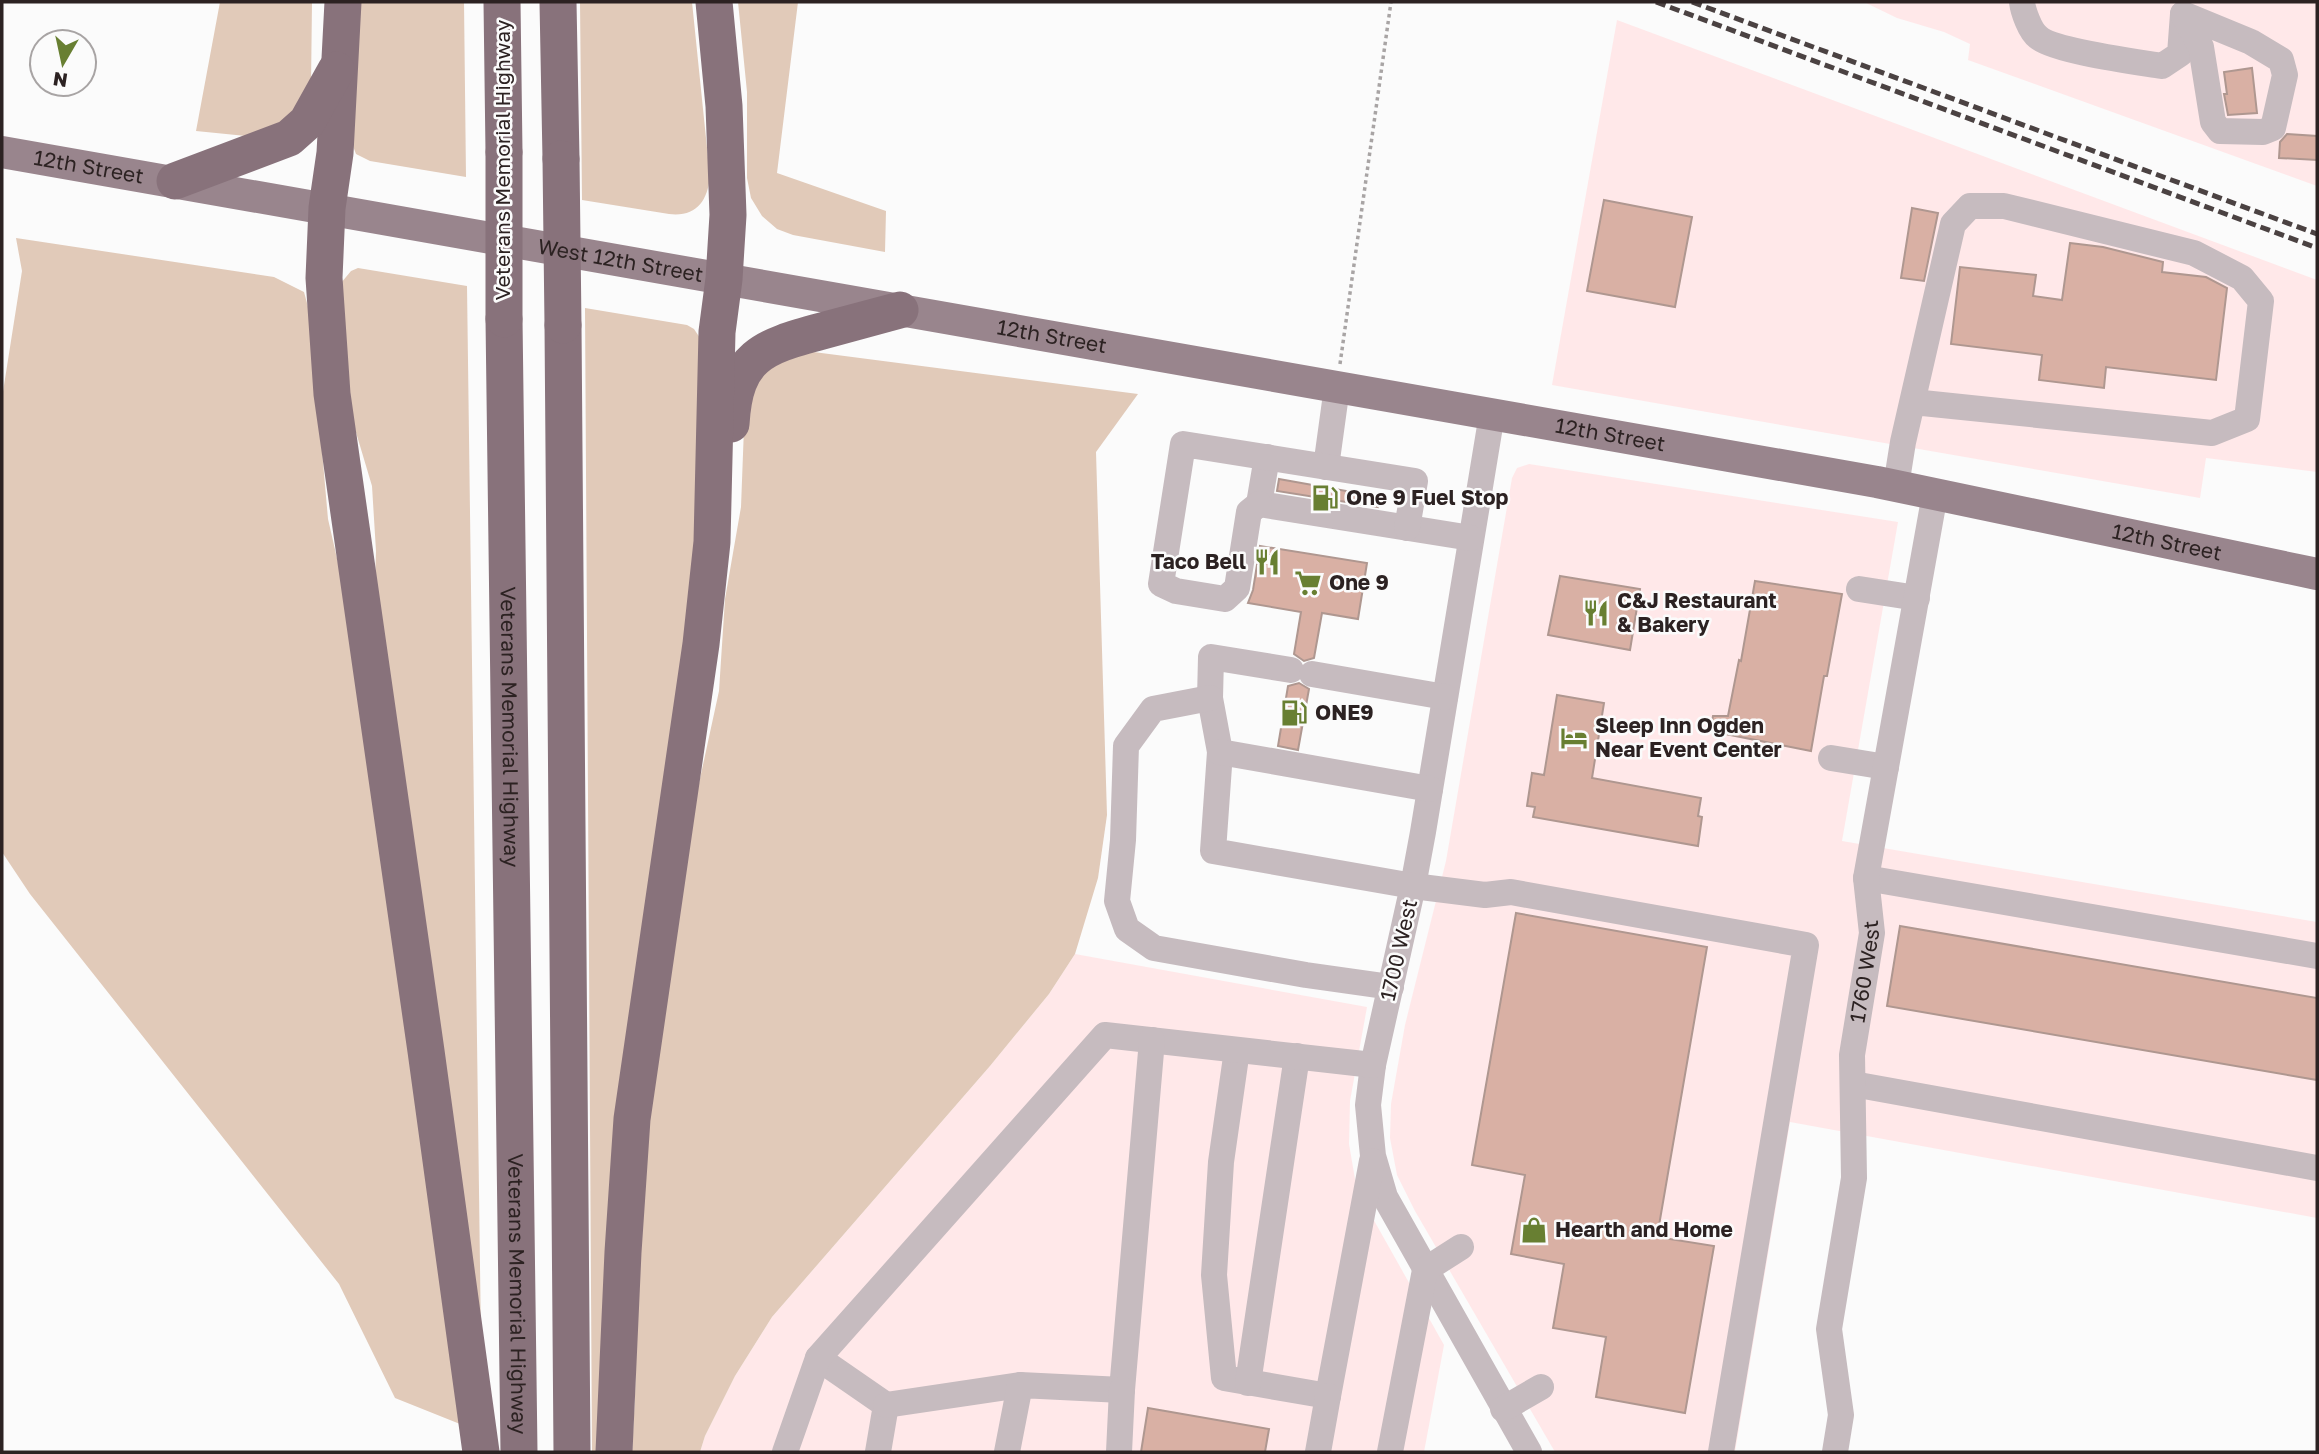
<svg xmlns="http://www.w3.org/2000/svg" width="2319" height="1454" font-family="'Golos Text',sans-serif">
<style>
.built{fill:#ffe8e9}
.green{fill:#e1cab9}
.building{fill:#d9b0a4;stroke:#af9790;stroke-width:2}
.lines{fill:none;stroke-linecap:round;stroke-linejoin:round}
.path{stroke:#a8a4a4;stroke-width:3.5;stroke-dasharray:3.5 3.5;stroke-linecap:butt}
.minor{stroke:#c6bbbf;stroke-width:26}
.major{stroke:#99858d;stroke-width:32}
.highway{stroke:#88727b;stroke-width:37}
.rail{stroke:#4b4242;stroke-width:5;stroke-dasharray:10 5;stroke-linecap:butt}
.highway-bridge{stroke:#88727b;stroke-width:37}
.labels{text-anchor:middle;stroke-width:5;stroke-linejoin:round;paint-order:stroke}
.street-label{font-size:21px;fill:#2c2222;stroke:#fbfbfb}
.poi-label{font-size:21px;font-weight:bold;fill:#2c2222;stroke:#fbfbfb;text-anchor:start}
</style>
<rect width="100%" height="100%" fill="#fbfbfb"/>
<path class="built" d="M1864,2H2317V186L1968,60L1970,44L1944,32L1897,18Z
M1617,20L2317,280V472L2206,458L2200,498L1552,385Z
M1529,464L1898,522L1842,841L2317,922V1218L1790,1122L1735,1452H1555L1415,1211L1397,1175L1390,1138L1391,1104L1405,1025L1446,861L1512,478L1517,468Z
M1075,954L1367,1007L1350,1101L1349,1144L1355,1179L1367,1208L1444,1345L1424,1452H700L705,1436L735,1376L772,1317L990,1066L1049,994Z"/>
<path class="green" d="M220,2H312L311,86L291,120L257,137L196,131Z
M360,2H464L466,177L370,161L356,154L353,146Z
M580,2H692L710,177C707,202 696,217 669,214L582,200Z
M738,2H798L777,173L886,211L885,252L793,235L777,229L762,216L751,198L747,178V92Z
M16,238L274,277L304,292L310,314L328,519L344,589L460,1424L395,1398L339,1284L30,894L2,852V398L22,271Z
M358,268L467,286L481,1341L375,585L376,551L372,486L352,419L341,283L351,271Z
M585,308L687,325L694,329L702,341L696,549L602,1452H592Z
M806,351L1138,394L1096,452L1107,815L1098,878L1075,954L1049,994L990,1066L772,1317L735,1376L705,1436L700,1452H632L635,1395L639,1248L646,1137L683,857L719,691L725,599L741,507L745,401L767,364Z"/>
<path class="building" d="M2252,68L2257,113L2228,115L2224,94H2227L2224,72Z
M2287,134L2317,136V160L2279,158L2280,142Z
M1604,200L1692,217L1675,307L1587,291Z
M1912,208L1938,213L1924,281L1901,278Z
M2070,243L2103,247L2163,262L2162,272L2206,277L2227,288L2216,380L2106,367L2104,388L2039,380L2042,355L1951,344L1960,267L2036,275L2033,296L2062,300Z
M1279,479L1380,497L1378,507L1277,491Z
M1260,546L1367,563L1358,619L1322,613L1314,658L1304,661L1294,654L1301,612L1248,603L1253,590Z
M1560,576L1640,589L1630,650L1548,635Z
M1755,581L1842,594L1827,676H1824L1811,751L1710,731L1713,716H1728L1739,660L1741,661Z
M1299,683L1309,689L1298,750L1278,746L1288,686Z
M1557,695L1604,703L1592,778L1701,798L1698,816L1702,817L1698,846L1533,817L1535,807L1527,806L1532,773L1544,775Z
M1516,913L1707,947L1657,1237L1714,1246L1685,1413L1596,1397L1606,1337L1553,1328L1564,1264L1511,1254L1525,1175L1472,1165Z
M1900,926L2317,998V1080L1887,1006Z
M1148,1408L1269,1429L1265,1452H1141Z"/>
<g class="lines">
<path class="path" d="M1340,364L1391,2"/>
<g class="minor">
<path d="M2022,2C2023,11 2030,31 2038,37C2053,51 2138,62 2162,66L2180,54L2183,14"/>
<path d="M2183,14L2251,42L2281,60L2285,75L2273,128L2263,132L2220,131L2213,122L2201,47Z"/>
<path d="M1492,414L1423,832L1413,886L1373,1065L1368,1105L1373,1156L1385,1197L1529,1452"/>
<path d="M1267,457L1259,504L1471,538"/>
<path d="M1326,467L1337,387"/>
<path d="M1896,486L1903,442L1953,224L1970,206H2004L2194,253L2242,278L2261,301L2247,419L2212,433L1913,402"/>
<path d="M1259,504L1249,512L1237,588L1225,599L1176,591L1161,584L1183,444L1415,481L1407,528"/>
<path d="M1859,589L1917,598"/>
<path d="M1291,670L1211,657L1210,698L1220,752L1213,851L1413,886L1485,895L1511,892L1806,945L1721,1452"/>
<path d="M1312,674L1445,697"/>
<path d="M1210,698L1153,709L1126,746L1123,840L1117,901L1127,929L1154,948L1306,975L1391,987"/>
<path d="M1220,752L1430,789"/>
<path d="M1831,758L1886,767"/>
<path d="M1866,878L2317,956"/>
<path d="M1237,1050L1221,1162L1214,1275L1224,1378L1328,1396L1372,1161"/>
<path d="M1853,1084L2317,1168"/>
<path d="M818,1358L886,1405L878,1452"/>
<path d="M1248,1383L1297,1056"/>
<path d="M886,1405L1020,1385"/>
<path d="M1503,1409L1541,1387"/>
<path d="M785,1452L818,1358L1105,1035L1373,1065"/>
<path d="M1007,1452L1020,1385L1122,1390L1152,1040"/>
<path d="M1119,1452L1122,1390"/>
<path d="M1318,1452L1328,1396"/>
<path d="M1390,1452L1425,1270L1461,1247"/>
<path id="s1" d="M1835,1452L1841,1415L1829,1329L1854,1178L1852,1055L1872,933L1866,878L1935,494"/>
</g>
<path class="major" id="s2" d="M2,152L1877,482L2317,574"/>
<g class="highway">
<path d="M343,2L335,153L327,208L324,278L332,394L426,1051L481,1452"/>
<path d="M502,2L504,152"/>
<path d="M558,2L561,159"/>
<path d="M175,181L289,138L307,122L336,70"/>
<path id="s3" d="M504,319L519,1452"/>
<path d="M563,325L572,1452"/>
<path d="M731,424C735,356 762,347 822,331C848,324 874,317 900,310"/>
<path d="M614,1452L623,1252L632,1119L701,644L712,542L717,332L724,279L728,215L724,106L714,2"/>
</g>
<path class="rail" d="M1656,2L2317,248
M1692,2L2317,234"/>
<path class="highway-bridge" d="M561,159L563,325
M504,319V152"/>
</g>
<defs>
<g id="fuel-bare" transform="scale(2.1)"><path d="M-5.5-6h7V0h2V4h1.3V-2.5L3-4.5l.8-.8L6-3V5H2.5V1h-1V6h-7ZM-4.2-4.7v3.2H.2V-4.7Z" fill="#687f32" stroke="#fbfbfb" stroke-width="2.5" paint-order="stroke"/></g>
<g id="restaurant-bare" transform="scale(2.1)"><path d="M-5-6h1v4h1v-4h1v4h1v-4h1v5L-1.5 .5V6h-2V.5L-5-1ZM5-6V6H3V1.5H1.5Q1.5-4 5-6Z" fill="#687f32" stroke="#fbfbfb" stroke-width="2.5" paint-order="stroke"/></g>
<g id="supermarket-bare" transform="scale(2.1)"><path d="M-6-5.5h2.5l.6 2H6L4.5 2H-2.5L-4.4-4H-6ZM-1.5 3.2a1.3 1.3 0 1 0 .1 0ZM3 3.2a1.3 1.3 0 1 0 .1 0Z" fill="#687f32" stroke="#fbfbfb" stroke-width="2.5" paint-order="stroke"/></g>
<g id="hotel-bare" transform="scale(2.1)"><path d="M-6-4.5h1.5V1H6V5H4.5V3h-9V5H-6ZM-4 0a1.8 1.8 0 1 1 3.6 0ZM.5 0V-2.5h3Q6-2.5 6 0Z" fill="#687f32" stroke="#fbfbfb" stroke-width="2.5" paint-order="stroke"/></g>
<g id="shop-bare" transform="scale(2.1)"><path d="M-5-2.5h2.3a2.7 3.5 0 0 1 5.4 0H5L5.5 6h-11ZM-1.5-2.5h3a1.5 2.3 0 0 0-3 0Z" fill="#687f32" stroke="#fbfbfb" stroke-width="2.5" paint-order="stroke"/></g>
</defs>
<g fill-rule="evenodd">
<use href="#fuel-bare" x="1325" y="498"/>
<use href="#restaurant-bare" x="1267" y="562"/>
<use href="#supermarket-bare" x="1308" y="583"/>
<use href="#restaurant-bare" x="1596" y="613"/>
<use href="#fuel-bare" x="1294" y="713"/>
<use href="#hotel-bare" x="1574" y="738"/>
<use href="#shop-bare" x="1534" y="1230"/>
</g>
<g class="labels">
<g class="street-label">
<text transform="translate(503 160) rotate(-90)" y="7">Veterans Memorial Highway</text>
<text dy="7" stroke="none"><textPath href="#s2" startOffset="88">12th Street</textPath></text>
<text dy="7" stroke="none"><textPath href="#s2" startOffset="628">West 12th Street</textPath></text>
<text dy="7" stroke="none"><textPath href="#s2" startOffset="1066">12th Street</textPath></text>
<text dy="7" stroke="none"><textPath href="#s2" startOffset="1633">12th Street</textPath></text>
<text dy="7" stroke="none"><textPath href="#s2" startOffset="2200">12th Street</textPath></text>
<text dy="7" stroke="none"><textPath href="#s3" startOffset="408">Veterans Memorial Highway</textPath></text>
<text transform="translate(1399 950) rotate(-77)" y="7">1700 West</text>
<text dy="7" stroke="none"><textPath href="#s1" startOffset="485">1760 West</textPath></text>
<text dy="7" stroke="none"><textPath href="#s3" startOffset="975">Veterans Memorial Highway</textPath></text>
</g>
<g class="poi-label">
<text x="1346" y="505">One 9 Fuel Stop</text>
<text x="1246" y="569" text-anchor="end">Taco Bell</text>
<text x="1329" y="590">One 9</text>
<text x="1617" y="608">C&amp;J Restaurant<tspan x="1617" dy="24">&amp; Bakery</tspan></text>
<text x="1315" y="720">ONE9</text>
<text x="1595" y="733">Sleep Inn Ogden<tspan x="1595" dy="24">Near Event Center</tspan></text>
<text x="1555" y="1237">Hearth and Home</text>
</g>
</g>
<rect width="2319" height="1454" fill="none" stroke="#2c2222" stroke-width="7"/>
<g transform="translate(63 63) rotate(189)"><circle r="33" fill="#fbfbfb" stroke="#a8a4a4" stroke-width="2"/>
<path d="M0-5L12 26L0 18L-12 26Z" fill="#687f32"/>
<text y="-10" font-size="19" font-weight="bold" text-anchor="middle" fill="#2c2222">N</text>
</g>
</svg>
